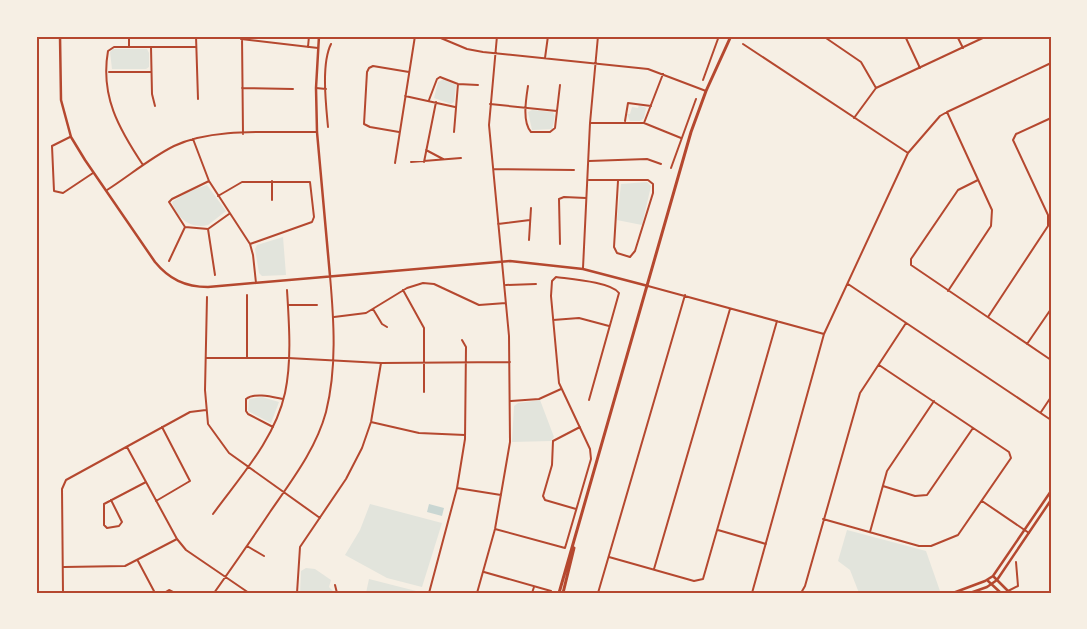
<svg xmlns="http://www.w3.org/2000/svg" width="1087" height="629" font-family="'Titillium Web',sans-serif">
<style>
.green{fill:#e2e4dc}
.water{fill:#c9d6d2}
.lines{fill:none;stroke-linecap:round;stroke-linejoin:round}
.minor{stroke:#b5482f;stroke-width:2}
.tertiary{stroke:#b5482f;stroke-width:2.5}
.primary{stroke:#b5482f;stroke-width:3}
.neatline{fill:none;stroke:#b5482f;stroke-width:2}
</style>
<rect width="100%" height="100%" fill="#f6efe4"/>
<path class="green" d="M113,49H147L149,53V67L146,69H112L110,52Z
M36,79L39,593H36Z
M444,79L456,85L454,102L451,104L434,98L438,82Z
M639,105L646,108L644,118L640,121H630L627,114H630L632,107L638,108Z
M532,110L553,112L555,116L552,129L532,130L528,112Z
M647,182L651,186L642,225L617,220L621,184Z
M207,185L226,211L208,225C191,229 177,219 172,202L189,191Z
M283,237L286,275L262,276L259,273L255,249L257,245Z
M262,397L279,402L271,423L248,411L249,399Z
M540,400L554,437L551,441L512,442L514,406L518,403Z
M370,504L442,523L422,587L387,578L345,555L360,530Z
M847,530L926,551L940,591L859,593L850,570L838,561Z
M306,568L315,569L331,580L329,587L335,593H300L301,571Z
M369,579L420,592V593H366Z"/>
<path class="water" d="M429,504L444,508L442,516L427,512Z"/>
<g class="lines">
<path class="minor" d="M129,36V47
M196,36L198,99
M242,36L243,134
M436,36L467,49L483,52L648,69L706,91
M823,36L861,62L876,88
M905,36L920,68
M957,36L963,48
M241,39L318,48
M743,44L908,153
M151,47L152,94L155,106
M308,47L309,36
M545,58L548,36
M109,72H151
M703,80L719,36
M528,86C526,99 522,122 531,132H550L555,128L560,85
M242,88L293,89
M316,88L326,89
M405,96L455,107
M429,100L437,79L440,77L458,84L478,85
M490,104L557,111
M947,112L992,210L991,226L948,291
M854,118L876,88L987,36
M625,121L628,103L651,106
M590,123H644L681,138
M644,123L663,74
M328,127C326,105 321,64 331,44
M399,132L370,127L364,124L367,72L369,68L373,66L409,72
M454,132L458,84
M70,137L52,146L54,191L63,193L93,173
M193,139L209,181L250,244L253,255L256,283
M426,150L443,159
M589,161L647,159L661,164
M411,162L461,158
M424,162L436,102
M395,163L415,36
M143,165C119,129 100,96 108,51L114,47H195
M671,168L696,99
M494,169L574,170
M589,180H648L653,184V193L635,251L630,257L617,253L614,247L618,181
M978,180L958,190L911,259V265L1051,360
M209,181L172,199L169,202L185,227L208,229L229,214
M107,190C129,176 150,158 174,146C214,127 273,133 317,132
M218,196L242,182H310L314,217L312,222L250,244
M272,200V181
M498,224L530,220
M208,229L215,275
M529,240L531,208
M560,244L559,199L564,197L586,198
M169,261L185,227
M583,268L590,123L598,36
M848,284L1051,420
M506,285L536,284
M648,286L824,334
M403,290L424,328V392
M247,295V358
M207,297L205,390L208,424L229,453L320,518
M288,305H317
M373,309L382,324L387,327
M334,317L366,313L407,288L423,283L434,284L479,305L506,303
M988,317L1048,226V215L1013,140L1016,134L1051,118
M553,320L579,318L609,326
M1027,344L1051,309
M206,358H288L381,363L510,362
M511,401L539,399L561,389
M1041,412L1051,397
M371,422L419,433L465,435
M273,427L248,414L246,411V399C255,392 273,397 283,399
M127,447L177,539L186,550L249,593
M883,486L915,496L927,495L973,428
M457,488L501,495
M111,500L122,522L119,526L107,528L104,525V504L146,482
M156,501L190,481L162,427
M982,501L1029,533
M576,509L545,500L543,496L552,465L553,441L580,427
M213,514C240,477 275,439 285,393C292,360 289,323 287,290
M823,519L919,546H931L958,535L1011,458L1009,452L879,365
M495,529L565,548L591,459L590,449L559,383L551,296L552,281L556,277C570,279 611,282 619,293L589,400
M718,530L766,544
M870,532L887,471L934,401
M247,546L264,556
M609,557L694,581L703,579L777,321
M138,561L155,593
M64,567L125,566L177,539
M654,569L730,309
M484,572L551,591
M335,585L337,593
M1008,591L1018,586L1016,562
M63,593L62,489L66,480L190,412L206,410
M164,593L169,590L175,593
M214,593C233,566 252,539 270,512C292,480 316,449 326,412C337,368 334,321 330,276
M297,593L300,547L346,479L362,448L371,422L381,363
M429,593L457,488L465,439L466,347L462,340
M477,593L495,529L510,442L509,336L489,125L497,36
M532,593L534,587
M598,593L685,295
M752,593L824,334L908,153L940,116L947,112L1051,63
M801,593L805,586L860,393L906,323"/>
<path class="tertiary" d="M60,36L61,100L71,137L85,160L155,262C169,279 185,287 208,287L510,261L583,269L648,286
M319,36L316,88L317,132L330,276
M993,576L1010,593
M987,580L1001,593
M953,593L985,581L993,576L1051,491
M970,593L987,587L997,580L1051,500"/>
<path class="primary" d="M559,593L691,132L706,91L731,36
M563,593L574,548"/>
</g>
<rect width="1087" height="629" fill="none" stroke="#f6efe4" stroke-width="75"/>
<rect x="38" y="38" width="1012" height="554" class="neatline"/>
</svg>
